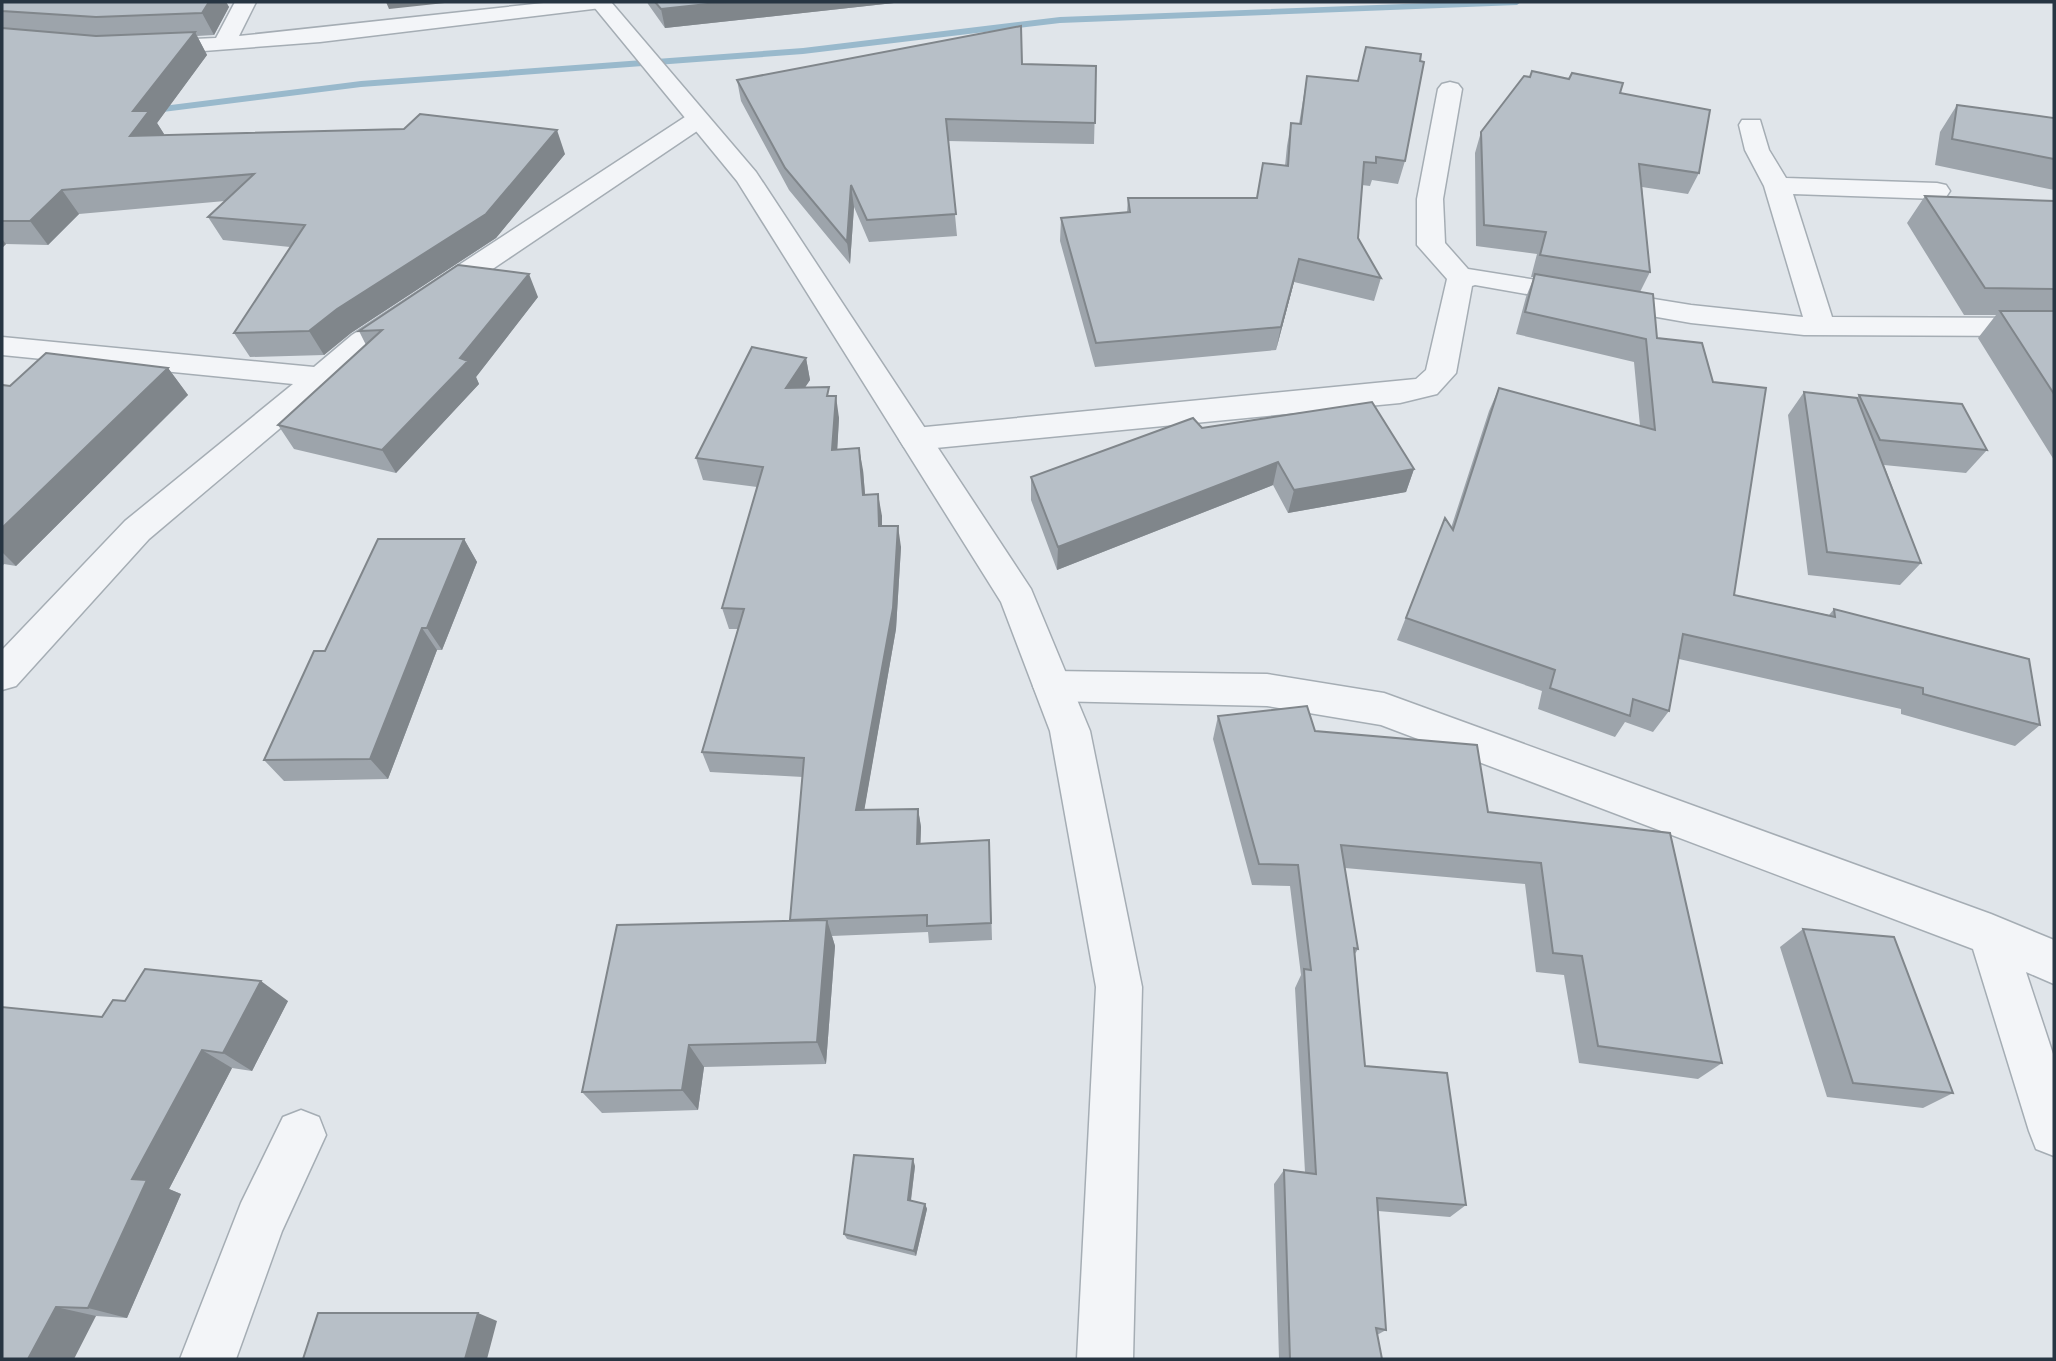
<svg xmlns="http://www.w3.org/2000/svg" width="2056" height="1361" font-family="Roboto,sans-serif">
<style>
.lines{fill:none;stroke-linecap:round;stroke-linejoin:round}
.stream{fill:#99b9cc;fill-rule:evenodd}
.minor-casing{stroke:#a5adb4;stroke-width:3}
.tertiary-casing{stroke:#a5adb4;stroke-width:3}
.minor{fill:#f3f5f8;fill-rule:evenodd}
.tertiary{fill:#f3f5f8;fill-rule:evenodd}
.wall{fill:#9da4ab}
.shaded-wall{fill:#80868b}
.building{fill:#b7bfc7;stroke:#80868b;stroke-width:2}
</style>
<rect width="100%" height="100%" fill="#e0e5ea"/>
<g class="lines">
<path class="stream" d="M1457,2H1521L1517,5L1060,23L803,54L361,87L147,114L142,111L147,108L361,81L803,48L1060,17Z"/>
<g class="minor-casing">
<path id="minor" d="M235,2H256L239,36L553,2H612L601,8L320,42L151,55L140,48L151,41L216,38Z
M1450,82L1458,84L1462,89L1443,199L1445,243L1468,269L1691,305L1803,317L1764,186L1745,150L1739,125L1742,120H1760L1769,150L1786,178L1937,183L1946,185L1950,191L1946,197L1937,199L1793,194L1832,317L2054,318V336L1804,335L1691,323L1475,285L1472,286L1456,373L1437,394L1400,403L915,450L904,447L899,439L904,431L915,428L1416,379L1426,370L1447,279L1417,245V199L1438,89L1442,84Z
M697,113L706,115L709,120L706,125L374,349L149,539L16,686L2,690V650L125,521L293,384L2,355V337L314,367L352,335L688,115Z
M1052,671L1267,674L1384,693L1991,914L2054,940V984L2026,972L2054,1057V1156L2036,1149L2029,1131L1973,949L1381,725L1267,706L1052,701L1038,697L1033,686L1038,675Z
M301,1110L319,1117L326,1135L282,1231L236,1359H180L241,1203L283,1117Z"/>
</g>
<g class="tertiary-casing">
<path id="tertiary" d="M590,2H611L756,172L1031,589L1090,731L1142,987L1133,1359H1077L1096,987L1050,731L1001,602L737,181Z"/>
</g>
<use href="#minor" class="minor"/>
<use href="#tertiary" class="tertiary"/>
</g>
<path class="wall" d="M2,2H226L229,7L214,35L197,36L207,55L157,123L164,134L163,135L565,154L496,238L351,333L324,355L250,357L234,333L290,247L223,240L208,217L225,201L79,214L48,245L6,244L2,248Z
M647,2H903L665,28L648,4Z
M1022,64L1096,66L1094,144L948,141L957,236L869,242L854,207L850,264L789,190L741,101L737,80Z
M1307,76L1405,161L1398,184L1372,180L1370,186L1362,185L1358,238L1381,278L1374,301L1294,282L1276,350L1095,367L1060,241L1061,218L1127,212L1128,198H1257L1285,166L1287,146L1291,123L1299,124Z
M1530,77L1620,93L1699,173L1688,194L1642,187L1650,272L1640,292L1657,338L1734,595L1829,615L1834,609L2040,725L2015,746L1901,714V709L1679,659L1669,711L1653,732L1625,722L1615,737L1538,709L1542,691L1397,640L1445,518L1451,528L1489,411L1499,388L1640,426L1634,362L1516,334L1526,297L1534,277H1531L1537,254L1476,246L1475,153L1481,132Z
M1957,105L2054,118V190L1935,165L1940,132Z
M1925,196L2054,201V460L1978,338L1996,315H1964L1907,223Z
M538,297L476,377L479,384L396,473L294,449L278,425L366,345L359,331Z
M806,358L810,380L805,387L830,396L839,418L837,450L863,470L865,495L882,516V526L901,547L896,629L864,810L918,809L921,827L920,843L989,840L992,940L929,943L928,932L832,936L835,946L826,1064L704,1067L698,1110L602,1113L582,1092L790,921L803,777L710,772L702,752L738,629H729L722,608L757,487L703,480L696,458Z
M168,368L188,395L16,566L4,564L2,567V385L10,386Z
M1804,392L1857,398L1859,395L1987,450L1966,473L1884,465L1921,563L1900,585L1808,575L1788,415Z
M1202,428L1414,469L1406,492L1288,513L1273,485L1057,570L1031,500V477Z
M464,539L477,562L442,650H437L388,779L284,781L264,760L325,651Z
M1218,716L1315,731L1488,812L1670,833L1722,1063L1698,1079L1579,1063L1564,975L1536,972L1525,884L1345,868L1358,949L1355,954L1365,1066L1466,1205L1450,1217L1378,1211L1386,1330L1377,1335L1382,1359H1279L1274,1184L1284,1170L1305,1172L1295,988L1301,975L1290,886L1252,885L1213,739Z
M1803,929L1953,1093L1923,1108L1827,1097L1780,947Z
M288,1001L252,1071L232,1068L169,1189L181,1194L127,1318L96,1316L2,1359L102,1017Z
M915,1166L911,1201L925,1204L927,1209L916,1256L847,1239L844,1234Z"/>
<path class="shaded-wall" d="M209,2H226L229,7L214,35L202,13Z
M386,2H454L389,9Z
M726,2H903L665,28L661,9Z
M195,32L207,55L157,123L164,134L145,159L130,136L133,111Z
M557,130L565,154L496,238L351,333L324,355L309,331Z
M851,185L854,207L850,264L847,242Z
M62,190L79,214L48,245L30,221Z
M2,239L6,244L2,248Z
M1299,259L1294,282L1276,350L1281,327Z
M529,274L538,297L476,377L479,384L396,473L382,450Z
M806,358L810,380L790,410L786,388Z
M168,368L188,395L16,566L2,552V528Z
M836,396L839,418L836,472L832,450Z
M859,448L863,470L867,517L863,495Z
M1278,462L1273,485L1057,570L1058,547Z
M1414,469L1406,492L1288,513L1294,490Z
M878,494L882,516V548L879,526Z
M898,526L901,547L896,629L861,829L856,810Z
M464,539L477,562L442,650L427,628Z
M422,628L437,650L388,779L370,759Z
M918,809L921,827L920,862L917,844Z
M827,920L835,946L826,1064L817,1042Z
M261,981L288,1001L252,1071L223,1053Z
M689,1045L704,1067L698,1110L682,1090Z
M202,1050L232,1068L169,1189L181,1194L127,1318L88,1308L132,1179Z
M913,1159L915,1166L910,1206L908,1200Z
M925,1204L927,1209L916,1256L914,1251Z
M56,1307L96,1316L74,1359H28Z
M478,1313L497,1321L487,1359H465Z"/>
<path class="building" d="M2,2H209L202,13L96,17L2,11Z
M655,2H726L661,9Z
M1021,26L1022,64L1096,66L1095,123L946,119L956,214L867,220L851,185L847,242L785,168L737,80Z
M2,28L96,36L195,32L133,111H149L130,136L404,129L420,114L557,130L486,214L337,309L309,331L234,333L305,225L208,217L254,174L62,190L30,221H2Z
M1366,47L1421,54L1420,61L1424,62L1405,161L1376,157V163L1364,162L1358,238L1381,278L1299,259L1281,327L1096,343L1061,218L1130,212L1128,198H1257L1263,163L1288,166L1291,123L1301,124L1307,76L1358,81Z
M1532,71L1569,79L1572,73L1623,83L1620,93L1710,110L1699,173L1639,164L1650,272L1540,255L1546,232L1484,225L1481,132L1524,76L1530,77Z
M1957,105L2054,118V159L1952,139Z
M1925,196L2054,201V289L1985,288Z
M458,265L529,274L460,358L468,361L382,450L278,425L382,330L359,331Z
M1535,274L1653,294L1657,338L1702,343L1713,382L1766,388L1734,595L1835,617L1834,609L2029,659L2040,725L1923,694V688L1683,634L1669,711L1633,699L1630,716L1550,688L1555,670L1406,618L1445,518L1453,530L1499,388L1655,430L1646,339L1525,312Z
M2000,311H2054V394Z
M752,347L806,358L786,388L829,387L827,396H836L832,450L859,448L863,495L878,494L879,526H898L893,608L856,810L918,809L917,844L989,840L991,923L927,926V915L790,920L804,758L702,752L744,609L722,608L763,467L696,458Z
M46,353L168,368L2,528V385L10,386Z
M1804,392L1857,398L1921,563L1827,552Z
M1859,395L1962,404L1987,450L1880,440Z
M1372,402L1414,469L1294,490L1278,462L1058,547L1031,477L1193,418L1202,428Z
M378,539H464L427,628H422L370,759L264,760L314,651H325Z
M1307,706L1315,731L1477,745L1488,812L1670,833L1722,1063L1598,1046L1582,956L1553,953L1541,863L1341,845L1358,949L1354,948L1365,1066L1447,1073L1466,1205L1377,1198L1386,1330L1376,1328L1382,1359H1290L1284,1170L1316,1174L1304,969L1311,970L1298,865L1259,864L1218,716Z
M827,920L817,1042L689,1045L682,1090L582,1092L617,925Z
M1803,929L1894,937L1953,1093L1853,1083Z
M145,969L261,981L223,1053L202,1050L132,1179L147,1180L88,1308L56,1307L28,1359H2V1007L102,1017L113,1000L125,1001Z
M854,1155L913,1159L908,1200L925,1204L914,1251L844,1234Z
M318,1313H478L465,1359H303Z"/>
<rect width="2056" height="1361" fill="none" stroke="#273542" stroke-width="7"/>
</svg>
